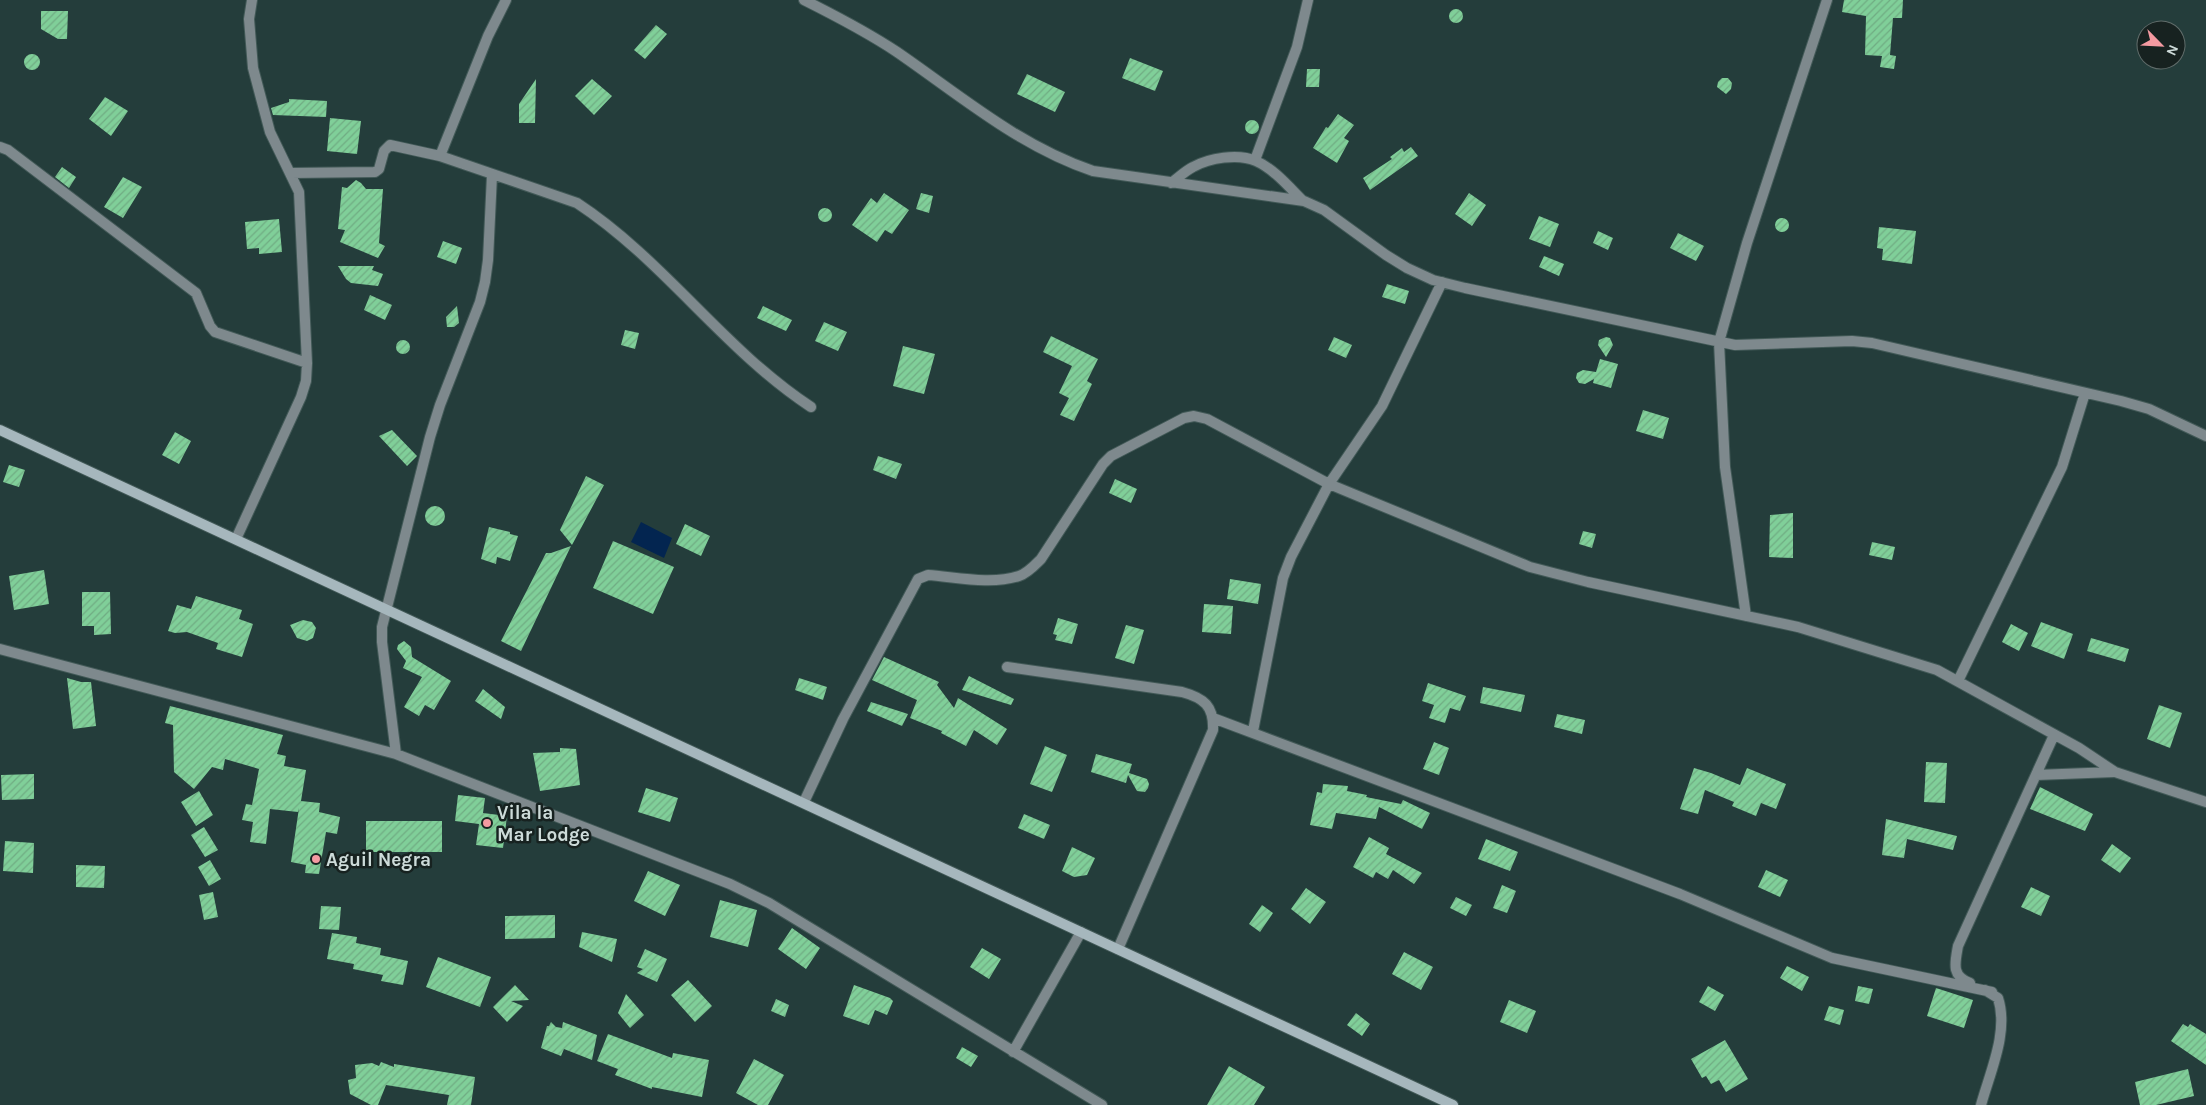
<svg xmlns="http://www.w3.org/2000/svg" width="2206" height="1105" font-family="Karla,sans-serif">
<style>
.water{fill:#032550}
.building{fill:url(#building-hatch)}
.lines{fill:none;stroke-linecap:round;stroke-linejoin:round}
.minor-casing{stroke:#425957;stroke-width:12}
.secondary-casing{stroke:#425957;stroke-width:12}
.minor{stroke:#7e898d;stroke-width:10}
.secondary{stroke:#a6b7bd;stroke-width:10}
.poi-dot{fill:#f49aa1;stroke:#172220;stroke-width:2}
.labels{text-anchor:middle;stroke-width:5;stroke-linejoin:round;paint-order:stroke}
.poi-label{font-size:19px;font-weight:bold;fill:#cddbd9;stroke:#172220;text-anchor:start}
</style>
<defs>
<pattern id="building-hatch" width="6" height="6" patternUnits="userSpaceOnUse" patternTransform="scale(1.25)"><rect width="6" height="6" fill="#80cf99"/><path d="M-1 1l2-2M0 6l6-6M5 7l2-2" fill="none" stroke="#70ac83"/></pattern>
</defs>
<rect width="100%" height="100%" fill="#243d3b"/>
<path class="water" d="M641,522L672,538L664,558L631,542Z"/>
<path class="building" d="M1844,0H1903L1902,18H1893L1890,55L1896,56L1894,69L1880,67L1882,56L1865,55L1866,16L1842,12Z
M1449 16a7 7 0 1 1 14 0a7 7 0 1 1-14 0Z
M41,11H68L67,39H58L41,29Z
M656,25L667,34L645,59L634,50Z
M24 62a8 8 0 1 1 16 0a8 8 0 1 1-16 0Z
M1130,58L1163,71L1155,91L1122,78Z
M1307,69H1320L1319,87H1306Z
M1027,74L1065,92L1055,112L1017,94Z
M1722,78H1728L1732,83L1731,89L1726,94L1717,87L1718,82Z
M536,79L535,123H519V104Z
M592,79L612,96L594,115L575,96Z
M105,97L128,111L111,136L89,119Z
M289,99L327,101L326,117L273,115L271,108L289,102Z
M1338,114L1354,125L1344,138L1349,141L1337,163L1313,148L1326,127L1328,128Z
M330,118L361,121L357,154L327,151Z
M1245 127a7 7 0 1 1 14 0a7 7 0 1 1-14 0Z
M1411,147L1418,156L1370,190L1363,178L1392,159L1390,157L1402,148L1404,152Z
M62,167L76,177L69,188L55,177Z
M123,177L142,187L123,218L104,207Z
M356,180L361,183L366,189H383L379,243L385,246L378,258L340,242L345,230L338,229L342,187L347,188Z
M884,193L909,210L892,234L885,230L877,242L852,225L871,198L877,203Z
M921,193L933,196L929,213L916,209Z
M1469,193L1486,205L1472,226L1455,214Z
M818 215a7 7 0 1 1 14 0a7 7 0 1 1-14 0Z
M1539,216L1559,224L1550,247L1529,239Z
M1775 225a7 7 0 1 1 14 0a7 7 0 1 1-14 0Z
M279,219L282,252L259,254V248L247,249L245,222Z
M1879,227L1916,231L1912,264L1882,260L1883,249L1877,248Z
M1598,231L1613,238L1608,250L1593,243Z
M1678,233L1704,246L1696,261L1670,248Z
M443,241L462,248L456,264L437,257Z
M1544,256L1564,264L1559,276L1539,267Z
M338,266H374L372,270L383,274L378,286L351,283L346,279Z
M1387,284L1409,291L1405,304L1382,297Z
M370,295L392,305L385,320L364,310Z
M457,306L459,323L454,327H447L446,317Z
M763,306L792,320L786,331L757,318Z
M824,322L847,332L838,351L815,341Z
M625,330L639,333L635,349L621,345Z
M1051,336L1098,359L1087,381L1092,384L1074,421L1060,415L1069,398L1059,393L1072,366L1043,352Z
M1334,337L1352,345L1346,358L1328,350Z
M1606,337L1610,338L1613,345L1606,357L1598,345L1599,340Z
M396 347a7 7 0 1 1 14 0a7 7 0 1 1-14 0Z
M903,346L935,354L924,394L893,386Z
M1600,359L1618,364L1611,388L1593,383L1594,379L1585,384L1579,383L1576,378L1577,373L1583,370L1596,372Z
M1643,410L1669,418L1663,439L1636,431Z
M392,430L417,456L407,466L379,436Z
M175,432L191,441L179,464L162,455Z
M878,456L902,464L896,479L873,470Z
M9,465L25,470L19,487L3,482Z
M586,476L604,485L572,545L560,530Z
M1115,479L1137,489L1131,503L1109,493Z
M425 516a10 10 0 1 1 20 0a10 10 0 1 1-20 0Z
M1793,513V558L1769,557L1770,515Z
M685,524L710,536L701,556L676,544Z
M489,527L510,532V534L518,536L510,561L497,557L496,564L481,559Z
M1583,531L1596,534L1592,548L1579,544Z
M613,541L674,567L653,614L593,588Z
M1872,542L1895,547L1892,560L1869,555Z
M571,546L521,651L501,641L546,553H551Z
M44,570L49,604L14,610L9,576Z
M1230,579L1261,584L1258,604L1227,599Z
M82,592H110L111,634L94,635V626H82Z
M196,596L242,610L239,619L253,624L242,657L216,649L218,643L187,632L175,633L168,631L177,605L191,609Z
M1204,604L1233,606L1231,634L1202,632Z
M1058,618L1078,624L1072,644L1055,640L1057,635L1053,634Z
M303,620L312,622L316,628L313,638L307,641L297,638L290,625Z
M2041,622L2073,634L2064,659L2031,646Z
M2011,624L2028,633L2019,651L2002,642Z
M1126,625L1144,630L1134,664L1115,658Z
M2091,638L2129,649L2125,662L2087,651Z
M404,641L411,647L412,657L451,681L434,710L425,705L419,716L404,707L422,677L403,668L406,661L397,649L398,645Z
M884,657L939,682L937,685L954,708L958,698L1007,729L997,745L974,730L966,746L941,733L942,731L910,718L917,700L872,680Z
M969,676L1014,699L1011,705L962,690Z
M67,678L81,682H91L96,726L73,729Z
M799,678L827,687L823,700L795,690Z
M1428,683L1466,696L1460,711L1450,708L1445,723L1429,718L1434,705L1422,701Z
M1483,687L1525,695L1521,712L1480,703Z
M483,689L505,707L501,719L475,701Z
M871,702L908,714L902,726L867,711Z
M2159,705L2182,713L2170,748L2147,739Z
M170,706L283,735L277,754L286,756L284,766L306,770L301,801L320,803L319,812L340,817L337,834L326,832L319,874L305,873L306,865L291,862L299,808L298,812L270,809L266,844L250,842L253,822L242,820L246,804L252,805L259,769L225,759L223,770L212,767L194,789L174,772L173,725L165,723Z
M1557,714L1585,720L1582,734L1554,727Z
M1434,742L1449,748L1439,775L1423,769Z
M1045,746L1067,755L1052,792L1030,784Z
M560,748L576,749L580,785L540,791L533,753L560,752Z
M1096,754L1132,764L1129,773L1147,779L1149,784L1148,788L1145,792L1137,791L1128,775L1126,783L1091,772Z
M1926,762L1947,763L1945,803L1924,802Z
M1694,768L1711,773L1740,785L1747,768L1786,784L1776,809L1761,803L1756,816L1732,806L1734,802L1705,790L1698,814L1680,809Z
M34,774V799L2,800L1,775Z
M1323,784L1348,786L1347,791L1367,795L1366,797L1401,804L1403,800L1430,813L1422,829L1379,807L1376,819L1336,813L1332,829L1310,825L1317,792L1322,793Z
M2040,787L2093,814L2085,831L2030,809Z
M646,788L678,798L670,822L638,812Z
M199,791L213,815L196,826L181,802Z
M458,795L485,798L483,813L507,816L503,848L476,845L479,824L455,821Z
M1024,814L1050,825L1044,839L1018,828Z
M1886,819L1957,836L1953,850L1907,839L1904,858L1882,855Z
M366,821H442V852H366Z
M204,827L218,850L205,857L191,835Z
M1369,837L1389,848L1386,854L1422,873L1414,884L1393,870L1388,879L1376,872L1373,878L1353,867Z
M1486,839L1518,852L1510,871L1478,859Z
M5,841L34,843L33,873L3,871Z
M2112,844L2131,858L2120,873L2101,860Z
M1072,847L1095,858L1087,875L1074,877L1062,871Z
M210,860L221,879L209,886L198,867Z
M76,865L105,866L104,888L76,887Z
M1766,870L1788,880L1780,897L1758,887Z
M648,871L680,885L665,916L634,901Z
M1502,885L1516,891L1507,913L1493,908Z
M2031,887L2050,896L2041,916L2021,907Z
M1306,888L1326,902L1310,924L1291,909Z
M213,892L218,917L204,920L199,895Z
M1456,897L1472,905L1466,916L1450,908Z
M720,900L757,910L748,947L710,937Z
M1262,905L1273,913L1260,932L1249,924Z
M321,906L341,907L339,930L319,929Z
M555,915V938L505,939V916Z
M792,928L820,948L806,969L778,949Z
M582,932L617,939L612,962L579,947Z
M332,933L357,937L356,943L381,948L380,955L408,961L403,985L381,981L383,975L353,969L354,964L327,959Z
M982,948L1001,959L989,979L970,967Z
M645,949L667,959L657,982L637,973L643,969L637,967Z
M1404,952L1433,967L1421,990L1392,974Z
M438,957L491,977L480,1007L426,987Z
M1787,966L1809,977L1802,991L1780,978Z
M688,980L712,1006L695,1022L671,995Z
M515,985L529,1000L511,1001L523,1006L507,1022L493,1007Z
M854,985L890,998L893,1001L887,1015L875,1010L869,1025L843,1016Z
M1708,986L1724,995L1715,1011L1699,1002Z
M1858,986L1873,989L1869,1004L1855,1001Z
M1936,988L1973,1000L1964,1028L1927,1016Z
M626,994L644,1015L630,1028L618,1013Z
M776,999L789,1005L785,1017L771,1011Z
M1509,1000L1536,1011L1527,1033L1500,1022Z
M1829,1006L1844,1010L1840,1025L1824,1020Z
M1356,1013L1370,1024L1362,1036L1347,1025Z
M551,1022L556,1027L562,1028L563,1022L597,1035L592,1060L564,1049L561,1056L541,1048L547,1026H549Z
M2183,1024L2188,1027L2190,1024L2206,1034V1065L2171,1041Z
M608,1034L672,1058L673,1053L709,1060L702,1097L652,1087V1089L615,1075L618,1069L597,1061Z
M1725,1040L1748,1079L1726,1092L1719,1080L1711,1084L1706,1076L1702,1078L1691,1059Z
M962,1047L978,1056L971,1067L956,1058Z
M754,1059L784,1075L768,1105H758L736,1093Z
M381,1062L394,1067V1064L475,1077L471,1105H447L449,1095L386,1085L378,1105H371L350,1094L348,1080L356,1078L355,1065L372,1063L379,1066Z
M1229,1066L1265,1087L1254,1105H1207Z
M2188,1069L2194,1096L2156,1105H2140L2135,1082Z"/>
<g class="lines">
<g class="minor-casing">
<path id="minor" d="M804,0C836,16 867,32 897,52C961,96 1019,146 1093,171L1304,201L1324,210L1386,255L1407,268L1433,280L1465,288L1735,345L1852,341L1872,343L2121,401L2149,409L2206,436
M0,147L8,150L196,293L210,326L215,332L307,363
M440,156L488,36L506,0
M1255,160L1297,47L1308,0
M291,173L375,172L379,169L384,151L390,145L440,156L577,203C664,260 724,350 811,407
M1171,183C1178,178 1185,171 1193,167C1209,158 1238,153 1256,161C1274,169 1289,187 1303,201
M236,539L301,397L306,381L307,363L299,192L270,132L253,68L249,19L252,0
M1746,616L1725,467L1719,342L1747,243L1827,0
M0,649L396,754L730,884L769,903L1102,1105
M1007,667L1182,692C1204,698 1214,706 1213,730L1118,949
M1958,681L2062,467L2085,393
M1213,718L1680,894L1832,958L1992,992
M1253,731L1283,578L1291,557L1329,484L1382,406L1442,282
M396,754L382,642V627L430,437L440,405L480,302L485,282L488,260L492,175
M2036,775L2114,772
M804,802L843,719L918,579L928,575C956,577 991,585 1019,576C1028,573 1035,565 1041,559L1103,464L1111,456L1184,418L1194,416L1207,419L1329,484L1530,567L1588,582L1798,627L1937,670L2079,748L2115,772L2206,802
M1970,983C1951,976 1955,963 1958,946L2054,735
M1013,1052L1081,932
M1981,1105C1990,1072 2009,1032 1998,998L1985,990"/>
</g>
<g class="secondary-casing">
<path id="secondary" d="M0,430L1453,1105"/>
</g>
<use href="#minor" class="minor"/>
<use href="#secondary" class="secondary"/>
</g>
<g class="poi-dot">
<circle cx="487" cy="823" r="5"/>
<circle cx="316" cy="859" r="5"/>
</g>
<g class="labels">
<g class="poi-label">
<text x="497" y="819">Vila la<tspan x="497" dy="22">Mar Lodge</tspan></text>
<text x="326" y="866">Aguil Negra</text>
</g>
</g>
<g transform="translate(2161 45) rotate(114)"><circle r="24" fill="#172220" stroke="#606c6a"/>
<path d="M0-4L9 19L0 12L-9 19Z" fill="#f49aa1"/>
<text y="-8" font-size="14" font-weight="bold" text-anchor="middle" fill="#cddbd9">N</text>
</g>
</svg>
